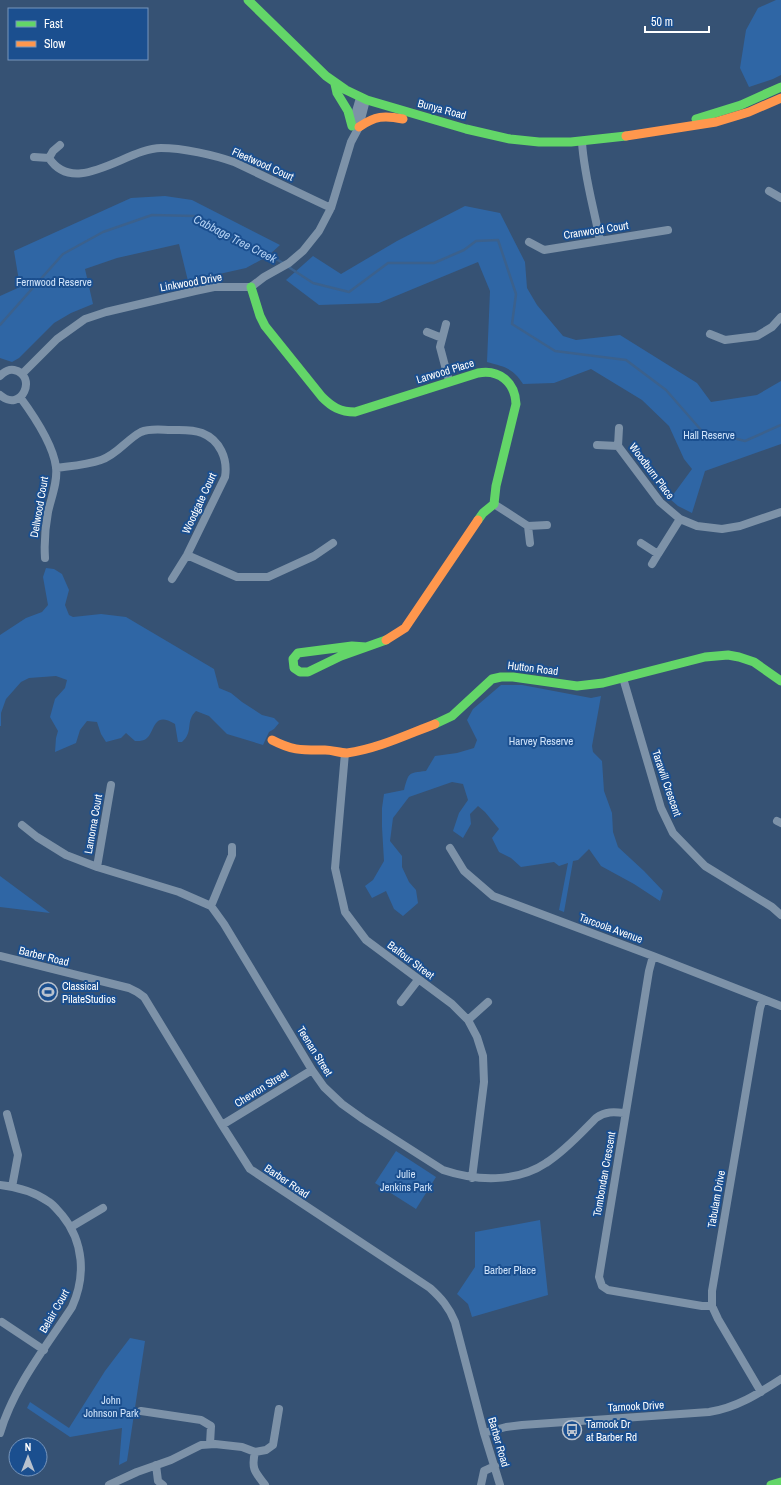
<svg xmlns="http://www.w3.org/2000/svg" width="781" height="1485" font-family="'Archivo Narrow',sans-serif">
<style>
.green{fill:#2f66a5}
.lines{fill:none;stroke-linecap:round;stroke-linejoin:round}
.stream{stroke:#3b618d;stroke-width:2.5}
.street{stroke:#7d92a8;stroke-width:8}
.fast{stroke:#63d668;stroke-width:9}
.slow{stroke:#ff974d;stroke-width:9}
.labels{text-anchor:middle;stroke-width:4;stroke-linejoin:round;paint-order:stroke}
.street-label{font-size:11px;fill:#fff;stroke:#1b4f8f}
.park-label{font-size:11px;fill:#cfe3fa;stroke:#1b4f8f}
.poi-label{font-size:11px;fill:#fff;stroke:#1b4f8f;text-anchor:start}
.water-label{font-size:12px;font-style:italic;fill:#b5d3f5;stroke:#1b4f8f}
</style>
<rect width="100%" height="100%" fill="#365274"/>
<path class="green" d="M776,0H781V75L773,79L749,87L740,68L746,30L758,8Z
M165,196L192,200L280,245L268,256L246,268L188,281L179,244L117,258L85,269L93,304L71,313L54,323L19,358L12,362L0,358V296L20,287L14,251L131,198Z
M465,206L500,213L525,262L527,288L537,305L563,336L576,340L620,335L697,383L711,402L757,395L781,381V444L705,471L692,513L678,506L670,499L692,469L684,459L669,426L642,400L591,369L554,383L523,384C513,368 505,367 487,362L490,291L478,262L379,303L319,305L286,280L313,256L341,274L397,241Z
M46,568L54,569L62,574L69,590L65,605L69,615L73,617L101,614L126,617L214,669L219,688L231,693L242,702L262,715L274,718L279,723L274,729L269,732L263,745L227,734L209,716L196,711C185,721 194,732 182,742H178L175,724C151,709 156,735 144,740C142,741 138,741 135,741L126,733L121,738L106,742L101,734L97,722L87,721L80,730L76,743L55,752L56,738L58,731L50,717L55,699L65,688L67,680L56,676L29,678L21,682L6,699L1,713V726H0V635L26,618L42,612L48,605L43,577Z
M501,685H522L591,698L601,696L592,746L593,752L602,761L604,791L612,813L613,832L618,847L644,871L663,891L660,901L634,884L601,866L589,849L578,860L573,861L564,912L559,910L568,863L559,866L554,862L521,867L511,858L499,852L492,838L499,829L485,812L478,806L470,814L471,824L463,838L453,831L459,813L468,800L463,784L452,782L409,797L393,818L390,841L402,856V867L409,882L416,890L418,903L403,916L394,909L386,891L372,898L365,886L373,880L384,861L382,827V808L384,794L404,790C409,772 408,773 426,771L435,756L457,753L474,748L477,740L467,720L473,709Z
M0,876L50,913L0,907Z
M396,1151L436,1177L416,1209L375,1183Z
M540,1220L548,1295L472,1317L468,1304L457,1294L475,1267V1232Z
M130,1338L145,1341L127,1461L119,1465L122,1428L70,1437L27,1408L30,1402L69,1428L105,1371Z"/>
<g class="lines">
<path class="stream" d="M287,266L313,283L349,292L388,263H434L464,250L476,241L498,240L516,294L512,324L555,351L626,360L666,390L701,430L745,441L781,425
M0,325L63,254L103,232L152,215L195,216L228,238L264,252L283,263"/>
<path class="street" d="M352,125L360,98
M582,142C584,176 594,208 600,241
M34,157L49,158L53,151L60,145
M49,158C75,198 127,148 161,148C183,148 214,155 234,162L331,208
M769,191L781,198
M529,242L544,250L668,230
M446,324L440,347L449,381
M427,332L442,338
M710,334L725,340L757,336L772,327L781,317
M22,374L57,339L85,319L106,312L195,291L214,287H251L264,277L289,263L303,251L319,231L331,208L351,142L359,127L366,100
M0,376C4,372 9,369 14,370C38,375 22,414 0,395
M20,397C34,416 53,444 56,467C58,482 51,498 48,512C45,528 44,542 45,558
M597,445L618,446L619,428
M618,446L660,502L680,519L697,526L722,529L740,526L781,512
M56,468C71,466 87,465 101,460C117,455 127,439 141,432C150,428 162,430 171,430C181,430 192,429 202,433C220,440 228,459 225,477L187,555L172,579
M494,504L528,526L530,543
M528,526L547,525
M641,543L658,554L652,564
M658,554L680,519
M187,555L237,577H268L314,556L333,543
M623,678L661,808L673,833L705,866L772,907L781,915
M345,753L335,868L345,912L366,940L452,1004L468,1020L477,1037L483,1056L484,1082L472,1178
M777,821L781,823
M22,825L37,837L66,855L97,867L179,892L211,906L224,924L312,1070L324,1087L342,1104L363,1119L443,1170C476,1181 516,1183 546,1163C565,1151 581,1133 596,1118C606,1111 614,1112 625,1113
M450,848L464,871L493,896L653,956L781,1006
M97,867L111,785
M211,906L232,855V847
M0,956L129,988L137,992L144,997L222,1125L250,1169L430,1288C441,1298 449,1307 455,1322L484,1433L500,1485
M653,956L649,971L599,1277L602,1286L608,1290L702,1306H712
M401,1002L418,980
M468,1020L488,1002
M7,1114L18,1155L12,1187
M222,1125L312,1070
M0,1185C17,1187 35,1192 49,1202C54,1205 58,1211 62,1215C84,1242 86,1276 72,1307C46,1347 14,1386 0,1433
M71,1227L103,1208
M2,1322L44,1350
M761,1392L718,1319L712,1306V1291L760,1008L763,999
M141,1411L201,1420L211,1426L210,1444
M484,1433L506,1427L522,1425L709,1412C736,1408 758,1394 781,1379
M255,1452C251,1469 255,1472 265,1485
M156,1465L158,1481L163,1485
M109,1485L137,1472L171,1460L201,1445L215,1444L242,1447L255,1452L266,1450L273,1445L279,1409
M481,1485L484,1471L495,1466"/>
<path class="fast" d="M248,0L326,76L346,90L367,100L466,129L510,139L539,142H571L626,136
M335,84L337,93L348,111L352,126
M696,119L741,105L781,87
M251,287L260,316L265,326L322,397C332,407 340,412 355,412L478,373C499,369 515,382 516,404L496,486L494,504L483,513L478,520
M366,647L352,646L298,653L293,659L294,668L300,672H308L341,656L386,640
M435,724L452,716L492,679L501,677H513L577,686L603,683L705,657L728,655L739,657L754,662L781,681
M771,1485L781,1482"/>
<path class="slow" d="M359,127C375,116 384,115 403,119
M626,136L716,122L749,112L781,98
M386,640L405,628L478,520
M272,740C293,751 302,750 325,750C332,750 340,753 347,753C377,749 406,735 435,724"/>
</g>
<defs>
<g id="stadium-ring" transform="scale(1)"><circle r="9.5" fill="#1b4f8f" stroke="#b9c2ce" stroke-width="1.5"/><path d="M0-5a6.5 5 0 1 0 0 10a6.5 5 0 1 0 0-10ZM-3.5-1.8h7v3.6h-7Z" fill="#b9c2ce"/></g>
<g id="bus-ring" transform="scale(1)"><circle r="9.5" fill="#1b4f8f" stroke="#b9c2ce" stroke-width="1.5"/><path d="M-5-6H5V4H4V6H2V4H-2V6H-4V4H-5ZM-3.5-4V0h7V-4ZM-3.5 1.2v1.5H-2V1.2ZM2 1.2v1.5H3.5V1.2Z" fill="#b9c2ce"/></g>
</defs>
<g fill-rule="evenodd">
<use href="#stadium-ring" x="48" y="992"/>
<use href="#bus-ring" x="572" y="1430"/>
</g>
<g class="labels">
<g class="street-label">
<text transform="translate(442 109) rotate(15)" y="4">Bunya Road</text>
<text transform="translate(263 164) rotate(24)" y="4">Fleetwood Court</text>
<text transform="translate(596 230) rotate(-9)" y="4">Cranwood Court</text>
<text transform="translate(191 282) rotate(-10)" y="4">Linkwood Drive</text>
<text transform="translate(445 371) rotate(-17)" y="4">Larwood Place</text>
<text transform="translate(652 471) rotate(53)" y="4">Woodburn Place</text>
<text transform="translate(199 503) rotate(-65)" y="4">Woodgate Court</text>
<text transform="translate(39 507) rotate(-80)" y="4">Dellwood Court</text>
<text transform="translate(533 668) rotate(7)" y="4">Hutton Road</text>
<text transform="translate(667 783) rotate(71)" y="4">Tarawill Crescent</text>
<text transform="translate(93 824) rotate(-80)" y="4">Lamorna Court</text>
<text transform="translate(611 928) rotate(20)" y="4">Tarcoola Avenue</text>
<text transform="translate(44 956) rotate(14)" y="4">Barber Road</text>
<text transform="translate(411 960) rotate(37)" y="4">Balfour Street</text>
<text transform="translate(315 1051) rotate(58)" y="4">Teenan Street</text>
<text transform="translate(261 1088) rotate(-32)" y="4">Chevron Street</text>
<text transform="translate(604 1174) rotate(-80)" y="4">Tombondan Crescent</text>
<text transform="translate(287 1181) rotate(34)" y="4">Barber Road</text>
<text transform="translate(716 1199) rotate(-80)" y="4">Tabulam Drive</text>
<text transform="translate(54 1311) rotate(-60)" y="4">Belair Court</text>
<text transform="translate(636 1406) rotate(-3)" y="4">Tarnook Drive</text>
<text transform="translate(499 1442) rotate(74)" y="4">Barber Road</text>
</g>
<g class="park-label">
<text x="54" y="286">Fernwood Reserve</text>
<text x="709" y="439">Hall Reserve</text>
<text x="541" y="745">Harvey Reserve</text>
<text x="406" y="1178">Julie<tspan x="406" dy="13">Jenkins Park</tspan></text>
<text x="510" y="1274">Barber Place</text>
<text x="111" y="1404">John<tspan x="111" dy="13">Johnson Park</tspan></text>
</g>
<g class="poi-label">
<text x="62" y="990">Classical<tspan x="62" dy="13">PilateStudios</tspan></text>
<text x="586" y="1428">Tarnook Dr<tspan x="586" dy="13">at Barber Rd</tspan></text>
</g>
<g class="water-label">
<text transform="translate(235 239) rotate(27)" y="4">Cabbage Tree Creek</text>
</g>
</g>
<rect x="8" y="8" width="140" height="52" fill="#1b4f8f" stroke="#7695bc"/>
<rect x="16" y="21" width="20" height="6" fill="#63d668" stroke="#7695bc"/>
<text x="44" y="28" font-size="12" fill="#ffffff">Fast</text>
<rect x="16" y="41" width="20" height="6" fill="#ff974d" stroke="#7695bc"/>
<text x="44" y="48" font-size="12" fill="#ffffff">Slow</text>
<g transform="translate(28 1457)"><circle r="19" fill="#1b4f8f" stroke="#7695bc"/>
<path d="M0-3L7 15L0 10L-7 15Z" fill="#b9c2ce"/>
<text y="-6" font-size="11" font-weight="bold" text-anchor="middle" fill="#ffffff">N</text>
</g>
<path d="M645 26v6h64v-6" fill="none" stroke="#ffffff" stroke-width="2"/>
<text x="651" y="26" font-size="12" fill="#ffffff" stroke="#1b4f8f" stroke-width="3" paint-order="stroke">50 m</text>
</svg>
